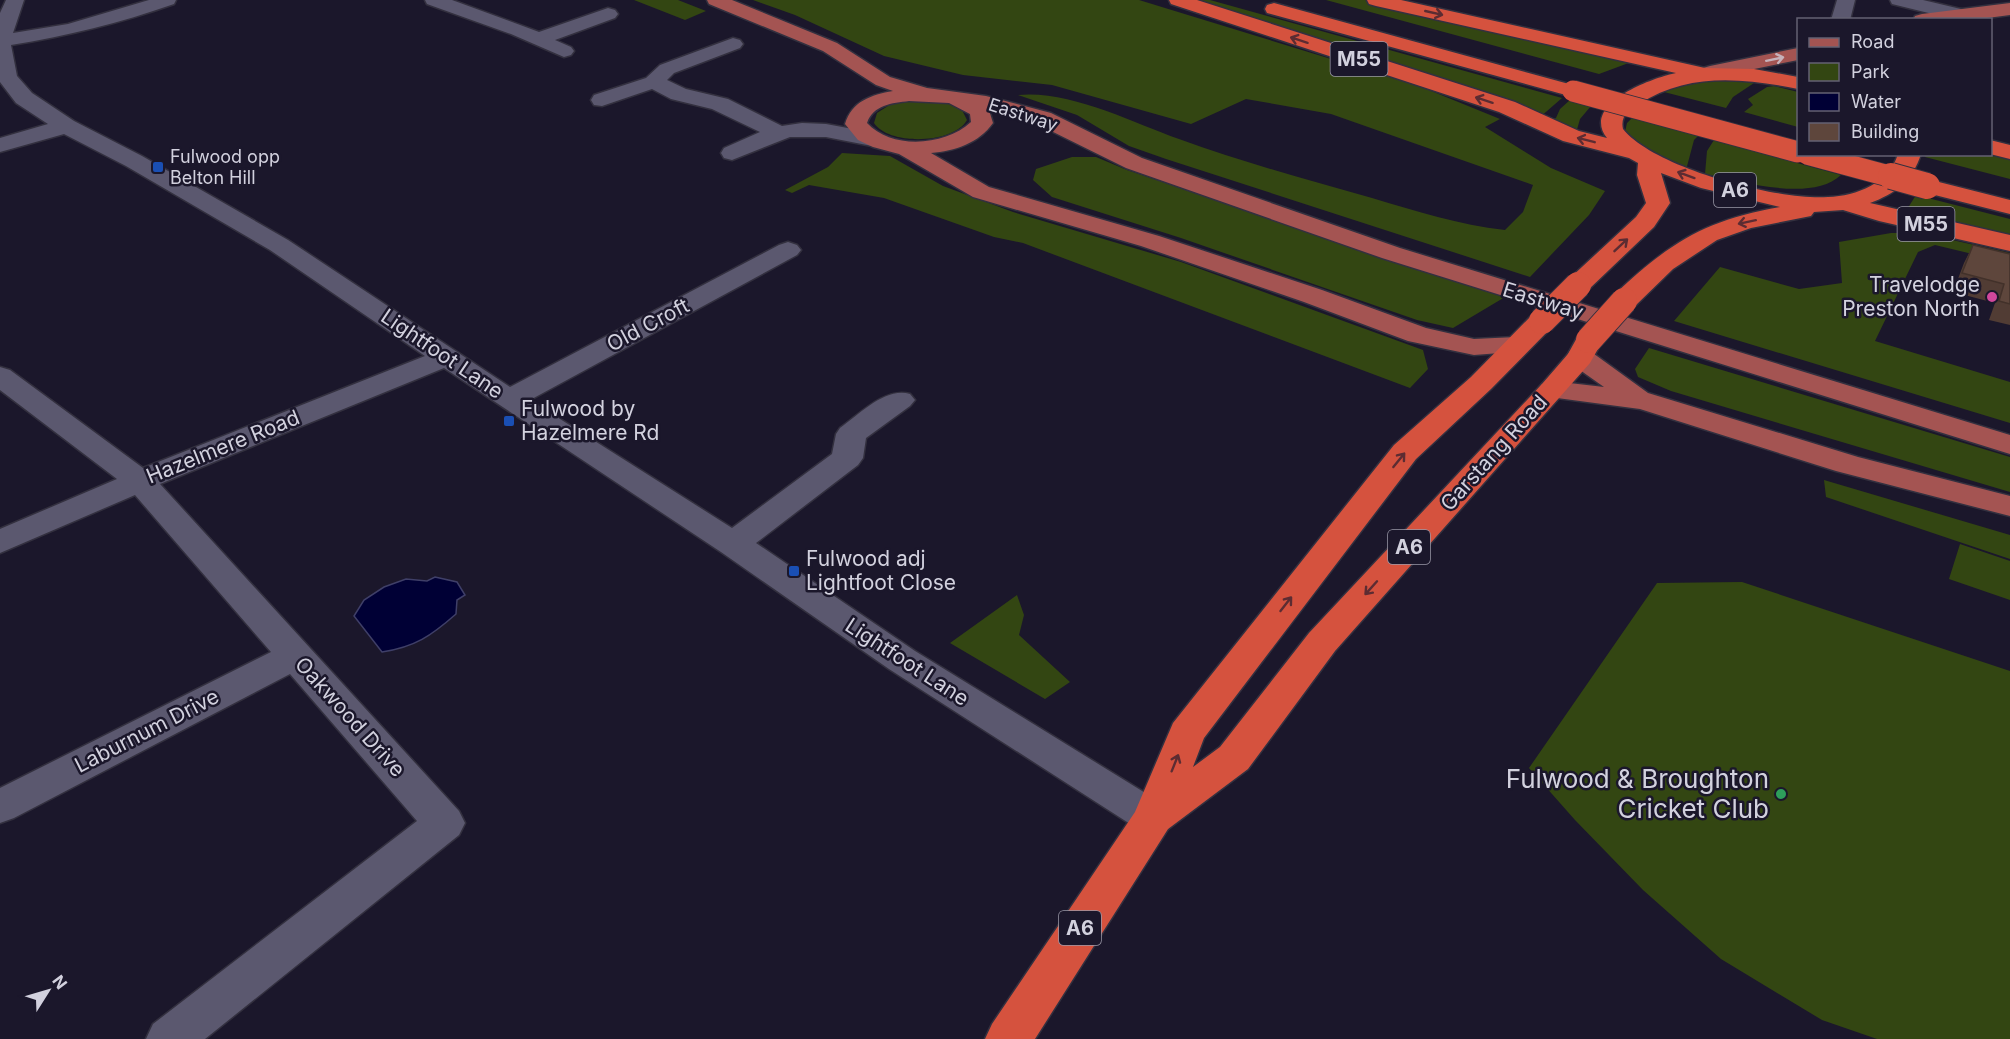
<svg xmlns="http://www.w3.org/2000/svg" width="2010" height="1039" font-family="Inter,sans-serif">
<style>
.green{fill:#334612}
.water{fill:#000035;stroke:#3f3f68;stroke-width:1.5}
.lines{fill:none;stroke-linecap:round;stroke-linejoin:round}
.minor-casing{stroke:#33303f;stroke-width:3}
.major-casing{stroke:#33303f;stroke-width:3}
.highway-casing{stroke:#33303f;stroke-width:3}
.minor{fill:#5b586f;fill-rule:evenodd}
.major{fill:#a45452;fill-rule:evenodd}
.highway{fill:#d5523e;fill-rule:evenodd}
.highway-bridge-far1-casing{stroke:#33303f;stroke-width:23;stroke-linecap:butt}
.highway-bridge-casing{stroke:#33303f;stroke-width:28;stroke-linecap:butt}
.highway-bridge-far1{stroke:#d5523e;stroke-width:21}
.highway-bridge{stroke:#d5523e;stroke-width:26}
.wall{fill:#513c34}
.building{fill:#5e463c;stroke:#42312a;stroke-width:1.5}
.oneway{stroke:#5c2c32}
.oneway2{stroke:#c6b2bb}
.transit-dot{fill:#1a4fb4;stroke:#1b172b;stroke-width:2}
.hotel-dot{fill:#d1479c;stroke:#1b172b;stroke-width:2}
.leisure-dot{fill:#2e9e5b;stroke:#1b172b;stroke-width:2}
.labels{text-anchor:middle;stroke-width:5;stroke-linejoin:round;paint-order:stroke}
.far-street-label{font-size:18px;fill:#d2d1de;stroke:#1b172b}
.far-poi-label{font-size:18px;fill:#d2d1de;stroke:#1b172b;text-anchor:start}
.shield{fill:#1b172b;stroke:#9b99a8;stroke-width:1.5}
.shield-label{font-size:20px;font-weight:bold;fill:#d2d1de}
.poi-label{font-size:21px;fill:#d2d1de;stroke:#1b172b;text-anchor:start}
.street-label{font-size:21px;fill:#d2d1de;stroke:#1b172b}
.near-poi-label{font-size:26px;fill:#d2d1de;stroke:#1b172b;text-anchor:end}
</style>
<rect width="100%" height="100%" fill="#1b172b"/>
<path class="green" d="M634,0H678L706,11L685,20Z
M753,0H1139L1419,86L1500,119L1485,127L1551,168L1605,191L1589,215L1530,277L1166,159L1129,146L1077,115L1018,95C1070,90 1131,122 1179,139C1243,162 1307,180 1372,198C1416,211 1459,225 1505,230L1523,212L1533,185L1331,114L1246,99L1191,124L1052,85L963,75L884,56L795,15Z
M1188,0H1210L1562,98L1539,118Z
M1326,0H1365L1634,61L1599,74Z
M1699,78L1752,81L1754,83L1733,97L1726,108L1664,92Z
M1774,86L1798,92V127L1744,112L1753,105L1748,99L1767,87Z
M913,100L947,103L962,110L967,120C954,144 889,146 874,123L877,113L891,104Z
M1570,100L1591,106L1580,119L1576,133L1550,120L1556,118L1560,109Z
M1632,118L1698,136L1694,140L1686,170L1646,154L1625,132L1627,123Z
M1714,140L1841,175C1811,203 1741,181 1705,174L1707,151Z
M1991,151L2010,156V179L1925,157L1926,154H1990Z
M842,153L890,156L943,186L1013,212L1181,262L1423,350L1428,369L1410,388L1023,243L994,237L884,198L809,185L792,193L785,190L828,167Z
M1072,157H1096L1127,170L1505,297L1453,328L1417,320L1181,238L1052,197L1033,180L1036,169Z
M1916,195L2010,219V238L1906,211Z
M1891,233H1921L2010,253V263L1935,245L1918,252L1875,341L2010,382V423L1674,321L1720,267L1799,289L1842,283L1839,242Z
M1649,348L2010,457V492L1671,391L1638,377L1635,369Z
M1824,480L2010,535V559L1826,497Z
M1960,544L2010,561V600L1949,579Z
M1742,582L2010,671V1039H1877L1822,1020L1721,959L1643,890L1575,820L1529,768L1657,583Z
M1017,595L1024,615L1019,635L1070,682L1045,699L950,643Z"/>
<path class="water" d="M435,577L457,582L465,595L457,600L456,614C431,636 415,647 382,652L354,616L364,600L384,587L406,579L427,581Z"/>
<g class="lines">
<g class="minor-casing">
<path id="minor" d="M6,0H24L13,33L68,24L149,0H176L174,4C120,23 67,36 11,45L17,76L32,93L74,121L142,156L288,240L510,387L779,245L788,242L797,245L801,250L797,255L530,400L732,528L832,454L836,434L840,428C860,414 885,387 910,394L915,400L910,406L866,438L863,458L858,465L756,543L915,651L1168,807L1174,818L1168,829L1153,834L1138,829L889,669L721,552L444,368L160,484L459,811L465,823L459,835L205,1039H146L153,1024L417,821L290,674L14,818L0,823V788L271,652L135,495L0,553V529L117,479L0,390V367L10,370L143,468L425,356L270,250L126,166L64,134L0,152V138L48,124L16,103L0,82V13Z
M425,0H452L539,32L608,8L615,10L618,14L615,18L555,40L571,47L574,51L571,55L564,57L511,34L427,4Z
M1837,0H1855L1850,20H1831Z
M1890,0H1923L1965,10L1968,14L1965,18L1957,20L1892,4Z
M733,38L740,40L743,44L740,48L674,73L667,80L686,89L728,99L782,126L802,123L826,124L880,134L883,139L880,144L872,146L826,137H790L732,160L724,158L721,153L724,148L760,132L712,109L671,99L652,89L602,106L594,105L591,100L594,95L646,78L660,65Z"/>
</g>
<g class="major-casing">
<path id="major" d="M707,0H732L837,43L890,77L927,88L986,96L1051,113L1142,158L1400,248L2010,435V454L1382,258L1126,168L1035,123L989,110L993,123C979,143 955,151 931,153L989,187L1159,236L1322,290L1426,328L1474,339L1516,337L1526,339L1530,345L1526,351L1474,355L1408,341L1304,302L1141,246L973,197L899,154L873,147L858,140L845,124C852,101 871,95 893,91L876,85L823,51L709,4ZM909,101L949,103L970,114L971,122C945,146 892,150 867,123C873,105 892,103 909,101Z
M2010,3V15L1972,20H1913L1915,16L1922,14Z
M1798,48V60L1710,78L1703,76L1700,72L1703,68L1710,66Z
M1580,348L1590,351L1648,393L1858,457L2010,496V516L1836,471L1640,409L1542,396L1537,390L1542,384L1552,381L1604,387L1570,363L1566,357L1570,351Z"/>
</g>
<g class="highway-casing">
<path id="highway" d="M1169,0H1197L1515,102L1579,131L1607,138C1580,104 1652,78 1676,73L1376,6L1369,4L1367,0H1401L1705,68L1754,69L1798,77V89C1743,78 1689,72 1639,104C1629,110 1620,116 1623,129C1654,168 1779,201 1828,197C1857,196 1889,183 1898,154H1921C1913,180 1895,194 1870,203L2010,235V251L1879,221L1843,210L1814,212L1811,216L1751,228L1717,240L1673,269L1634,307L1624,309L1614,307L1611,301L1614,295C1669,243 1705,220 1780,207L1701,188L1661,173L1670,203L1654,227L1587,291L1578,293L1569,291L1565,285L1569,279L1636,217L1646,203L1637,175L1638,163L1629,158L1563,141L1499,112L1171,4Z
M1274,3L1580,87L1584,91L1580,95L1573,97L1267,13L1265,9L1267,5Z
M1990,140L2010,145V159L1990,154Z
M1927,179L2010,200V214L1919,191L1915,186L1919,181Z
M1542,313L1552,315L1556,321L1552,327L1491,389L1416,459L1204,738L1193,767L1220,747L1309,633L1542,384L1568,354L1579,334L1589,332L1599,334L1603,340L1590,363L1335,651L1248,769L1168,829L1035,1039H985L992,1024L1135,812L1173,723L1394,445L1471,377L1532,315Z"/>
</g>
<use href="#minor" class="minor"/>
<use href="#major" class="major"/>
<use href="#highway" class="highway"/>
<g class="highway-bridge-far1-casing">
<path id="highway-bridge-far1" d="M1573,91L1798,152
M1807,154L1896,178"/>
</g>
<g class="highway-bridge-casing">
<path id="highway-bridge" d="M1891,176L1927,186
M1542,321L1578,285
M1589,340L1624,301"/>
</g>
<use href="#highway-bridge-far1" class="highway-bridge-far1"/>
<use href="#highway-bridge" class="highway-bridge"/>
</g>
<path class="wall" d="M1973,245L2010,254V325L1989,320L1995,303L1953,292L1964,263Z"/>
<path class="building" d="M1973,245L2010,254V304L1999,301L2004,284L1962,273Z"/>
<defs><path id="oneway-shaft" d="M-6 0H5M1.5-3L5.5 0L1.5 3" fill="none" stroke-width="1.6" stroke-linecap="round" stroke-linejoin="round" transform="scale(1.5)"/></defs>
<g class="oneway">
<use href="#oneway-shaft" transform="translate(1434 13) rotate(13)"/>
<use href="#oneway-shaft" transform="translate(1299 40) rotate(-162)"/>
<use href="#oneway-shaft" transform="translate(1484 100) rotate(-162)"/>
<use href="#oneway-shaft" transform="translate(1586 140) rotate(-166)"/>
<use href="#oneway-shaft" transform="translate(1686 175) rotate(-160)"/>
<use href="#oneway-shaft" transform="translate(1747 222) rotate(168)"/>
<use href="#oneway-shaft" transform="translate(1621 245) rotate(-43)"/>
<use href="#oneway-shaft" transform="translate(1399 460) rotate(-51)"/>
<use href="#oneway-shaft" transform="translate(1371 588) rotate(132)"/>
<use href="#oneway-shaft" transform="translate(1286 604) rotate(-52)"/>
<use href="#oneway-shaft" transform="translate(1175 763) rotate(-68)"/>
</g>
<use class="oneway2" href="#oneway-shaft" transform="translate(1775 59) rotate(-12)"/>
<g class="transit-dot">
<rect x="152" y="161" width="12" height="12" rx="3"/>
<rect x="503" y="415" width="12" height="12" rx="3"/>
<rect x="788" y="565" width="12" height="12" rx="3"/>
</g>
<circle class="hotel-dot" cx="1992" cy="297" r="6"/>
<circle class="leisure-dot" cx="1781" cy="794" r="6"/>
<g class="labels">
<g class="far-street-label">
<text transform="translate(1023 115) rotate(18)" y="6">Eastway</text>
</g>
<g class="far-poi-label">
<text x="170" y="163">Fulwood opp<tspan x="170" dy="21">Belton Hill</tspan></text>
</g>
<g class="shield">
<rect x="1330.5" y="42" width="57" height="34" rx="4.5"/>
<rect x="1714" y="173" width="42" height="34" rx="4.5"/>
<rect x="1897.5" y="207" width="57" height="34" rx="4.5"/>
<rect x="1388" y="530" width="42" height="34" rx="4.5"/>
<rect x="1059" y="911" width="42" height="34" rx="4.5"/>
</g>
<g class="shield-label">
<text x="1359" y="66">M55</text>
<text x="1735" y="197">A6</text>
<text x="1926" y="231">M55</text>
<text x="1409" y="554">A6</text>
<text x="1080" y="935">A6</text>
</g>
<g class="poi-label">
<text x="1980" y="292" text-anchor="end">Travelodge<tspan x="1980" dy="24">Preston North</tspan></text>
<text x="521" y="416">Fulwood by<tspan x="521" dy="24">Hazelmere Rd</tspan></text>
<text x="806" y="566">Fulwood adj<tspan x="806" dy="24">Lightfoot Close</tspan></text>
</g>
<g class="street-label">
<text transform="translate(1543 301) rotate(17)" y="7">Eastway</text>
<text transform="translate(648 325) rotate(-28)" y="7">Old Croft</text>
<text transform="translate(442 354) rotate(34)" y="7">Lightfoot Lane</text>
<text transform="translate(223 447) rotate(-22)" y="7">Hazelmere Road</text>
<text transform="translate(1494 453) rotate(-48)" y="7">Garstang Road</text>
<text transform="translate(907 662) rotate(33)" y="7">Lightfoot Lane</text>
<text transform="translate(350 717) rotate(48)" y="7">Oakwood Drive</text>
<text transform="translate(147 731) rotate(-27)" y="7">Laburnum Drive</text>
</g>
<g class="near-poi-label">
<text x="1769" y="788">Fulwood &amp; Broughton<tspan x="1769" dy="30">Cricket Club</tspan></text>
</g>
</g>
<rect x="1797" y="18" width="195" height="138" fill="#1b172b" stroke="#646173" stroke-width="1.5"/>
<rect x="1809" y="38" width="30" height="9" fill="#a45452" stroke="#646173" stroke-width="1.5"/>
<text x="1851" y="48" font-size="18" fill="#d2d1de">Road</text>
<rect x="1809" y="63" width="30" height="18" fill="#334612" stroke="#646173" stroke-width="1.5"/>
<text x="1851" y="78" font-size="18" fill="#d2d1de">Park</text>
<rect x="1809" y="93" width="30" height="18" fill="#000035" stroke="#646173" stroke-width="1.5"/>
<text x="1851" y="108" font-size="18" fill="#d2d1de">Water</text>
<rect x="1809" y="123" width="30" height="18" fill="#5e463c" stroke="#646173" stroke-width="1.5"/>
<text x="1851" y="138" font-size="18" fill="#d2d1de">Building</text>
<g transform="translate(48 991) rotate(53)" stroke="#1b172b" stroke-width="4.5" paint-order="stroke">
<path d="M0-4.5L10 22L0 15L-10 22Z" fill="#d2d1de"/>
<text y="-9" font-size="16" font-weight="bold" text-anchor="middle" fill="#d2d1de">N</text>
</g>
</svg>
